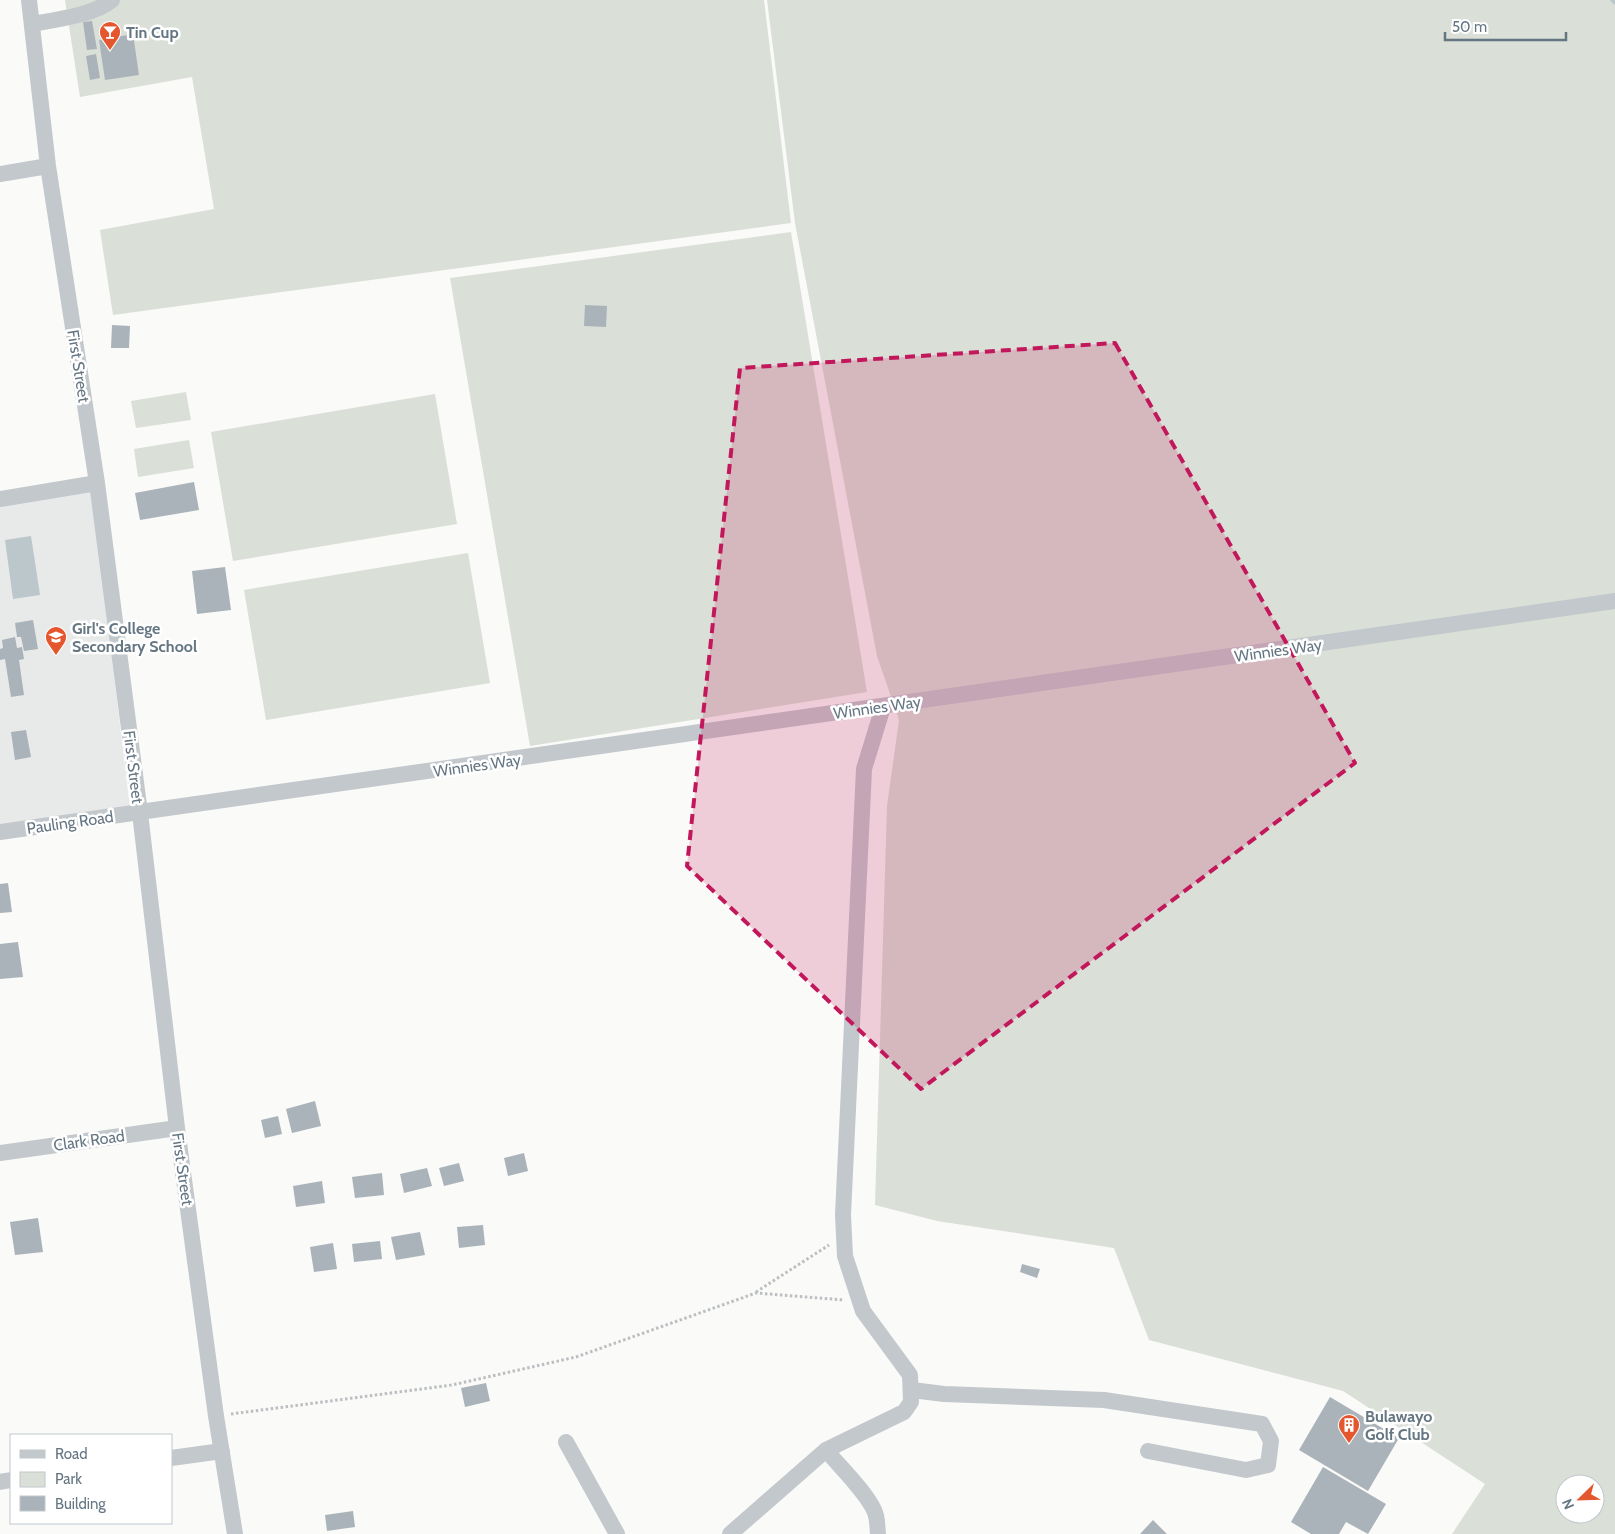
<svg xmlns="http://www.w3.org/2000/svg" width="1615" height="1534" font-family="Cabin,sans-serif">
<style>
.built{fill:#e8e9e9}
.green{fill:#dadfd7;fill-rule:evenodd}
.water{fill:#bbc7cb}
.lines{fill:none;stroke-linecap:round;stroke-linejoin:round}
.stream{stroke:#bbc7cb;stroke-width:5}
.building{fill:#aab3b9}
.path{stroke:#bbbfc2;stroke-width:3;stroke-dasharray:2.5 2.5;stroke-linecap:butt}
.minor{stroke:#c3c8cc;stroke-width:16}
.marked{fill:#c2185b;fill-opacity:0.2;stroke:#c2185b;stroke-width:4;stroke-dasharray:10 6;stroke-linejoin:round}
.labels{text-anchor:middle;stroke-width:5;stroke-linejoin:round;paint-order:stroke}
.poi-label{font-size:16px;font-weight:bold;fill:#657683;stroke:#fff;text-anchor:start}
.street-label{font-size:16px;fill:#657683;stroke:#fff}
</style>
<rect width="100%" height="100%" fill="#fafaf8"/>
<path class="built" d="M91,490L130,807L0,825V505Z"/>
<path class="green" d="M65,0H764L791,223L113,315L100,230L214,209L192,77L80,97Z
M767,0H1615V1534H1452L1485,1484L1343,1391L1149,1340L1114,1248L937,1221L875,1205L887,806L899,720L877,656L795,223ZM1565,1484H1595V1514H1565Z
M791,232L867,692L530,746L450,278Z
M186,392L191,420L136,428L131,401Z
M435,394L457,524L233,561L211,432Z
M189,440L194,468L138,477L134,449Z
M468,553L490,683L266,720L244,590Z"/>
<path class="water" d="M31,536L40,595L13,599L5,540Z"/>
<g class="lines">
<path class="stream" d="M1613,0L1615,2"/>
</g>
<path class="building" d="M92,21L97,49L87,50L83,22Z
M133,34L139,75L105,80L99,40Z
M96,54L100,78L90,80L86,56Z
M585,305L607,306L606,327L584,326Z
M112,325L130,326L129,348H111Z
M194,482L199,510L140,520L135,493Z
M225,567L231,610L197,614L192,571Z
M33,620L38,649L24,651L21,637H17L15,623Z
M15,637L17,648L22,647L24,659L19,660L24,695L11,697L5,659L0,660V649L3,648L2,640Z
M26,730L31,757L15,760L11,732Z
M8,883L12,912L0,913V884Z
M18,942L23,977L0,979V944Z
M315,1101L321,1126L292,1133L286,1109Z
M278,1116L282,1134L265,1138L261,1120Z
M524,1153L528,1171L508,1176L504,1158Z
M459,1163L464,1181L444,1186L439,1168Z
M427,1168L432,1186L404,1193L400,1174Z
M382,1173L384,1195L355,1198L352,1177Z
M322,1181L325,1203L296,1207L293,1186Z
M38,1218L43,1252L15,1255L10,1222Z
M483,1225L485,1245L459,1248L457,1227Z
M420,1232L425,1255L396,1260L391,1237Z
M380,1241L382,1259L354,1262L352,1244Z
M333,1243L337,1269L314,1272L310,1247Z
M1022,1264L1040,1269L1037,1278L1020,1272Z
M486,1383L490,1401L465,1407L461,1388Z
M1330,1397L1399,1438L1368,1491L1299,1450Z
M1323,1467L1386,1504L1368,1534L1346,1522L1339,1534H1311L1291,1522Z
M353,1511L355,1527L327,1531L325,1515Z
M1153,1520L1167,1534H1140Z"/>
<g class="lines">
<path class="path" d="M756,1292L829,1245
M231,1414L452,1385L576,1357L756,1293L844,1300"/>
<path class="minor" d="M29,0L48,166L97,483L140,813L177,1128L216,1416L235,1534
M32,24C55,20 94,15 112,0
M0,174L48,166
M0,499L97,483
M0,832L1615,601
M0,1153L177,1128
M912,1390L944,1394L1104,1400L1262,1424L1271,1441L1268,1465L1246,1470L1148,1451
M566,1442L617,1534
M826,1450C840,1467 865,1491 874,1510C878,1518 877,1526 878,1534
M171,1458L222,1451
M0,1482L11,1480
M730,1534L826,1450L904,1412L911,1402L910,1375L863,1311L845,1256L843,1215L864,769L883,707"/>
</g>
<path class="marked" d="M1115,343L1355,763L921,1089L687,866L740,368Z"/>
<defs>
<g id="bar-pin" transform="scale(1.125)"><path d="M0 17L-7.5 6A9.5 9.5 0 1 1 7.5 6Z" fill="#e4572e" stroke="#fff"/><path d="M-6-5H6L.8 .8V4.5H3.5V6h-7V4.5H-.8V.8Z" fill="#fff"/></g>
<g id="university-pin" transform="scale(1.125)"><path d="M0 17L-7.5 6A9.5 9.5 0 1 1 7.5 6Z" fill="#e4572e" stroke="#fff"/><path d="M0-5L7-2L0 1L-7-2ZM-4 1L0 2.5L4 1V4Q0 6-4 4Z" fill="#fff"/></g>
<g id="building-pin" transform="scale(1.125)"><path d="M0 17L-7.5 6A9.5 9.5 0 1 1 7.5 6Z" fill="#e4572e" stroke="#fff"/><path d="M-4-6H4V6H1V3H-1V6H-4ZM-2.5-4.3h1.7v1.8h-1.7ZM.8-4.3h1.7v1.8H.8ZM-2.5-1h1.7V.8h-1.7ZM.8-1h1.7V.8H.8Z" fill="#fff"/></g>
</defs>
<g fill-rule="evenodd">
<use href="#bar-pin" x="110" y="32"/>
<use href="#university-pin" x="56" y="637"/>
<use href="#building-pin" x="1349" y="1425"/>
</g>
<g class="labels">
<g class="poi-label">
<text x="126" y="38">Tin Cup</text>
<text x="72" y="634">Girl's College<tspan x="72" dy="18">Secondary School</tspan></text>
<text x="1365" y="1422">Bulawayo<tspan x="1365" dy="18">Golf Club</tspan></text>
</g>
<g class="street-label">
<text transform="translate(79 366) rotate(81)" y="6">First Street</text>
<text transform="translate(1278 650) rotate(-8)" y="6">Winnies Way</text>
<text transform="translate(877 707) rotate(-8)" y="6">Winnies Way</text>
<text transform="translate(477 765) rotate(-8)" y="6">Winnies Way</text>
<text transform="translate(134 767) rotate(83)" y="6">First Street</text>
<text transform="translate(70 822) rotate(-8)" y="6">Pauling Road</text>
<text transform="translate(89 1140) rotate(-8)" y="6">Clark Road</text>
<text transform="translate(183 1169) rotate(82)" y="6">First Street</text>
</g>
</g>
<rect x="10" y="1434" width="162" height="90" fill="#ffffff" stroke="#c1c8cd"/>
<rect x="20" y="1450" width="25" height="8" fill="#c3c8cc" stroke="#c1c8cd"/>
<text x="55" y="1459" font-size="15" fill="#657683">Road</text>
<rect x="20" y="1472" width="25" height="15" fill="#dadfd7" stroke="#c1c8cd"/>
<text x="55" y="1484" font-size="15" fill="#657683">Park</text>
<rect x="20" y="1496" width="25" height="15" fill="#aab3b9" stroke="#c1c8cd"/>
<text x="55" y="1509" font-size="15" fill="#657683">Building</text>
<g transform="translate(1580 1499) rotate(247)"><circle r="24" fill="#ffffff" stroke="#c1c8cd"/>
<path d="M0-4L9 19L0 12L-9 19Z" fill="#e4572e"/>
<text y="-8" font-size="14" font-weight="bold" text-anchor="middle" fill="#657683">N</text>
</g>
<path d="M1445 32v8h121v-8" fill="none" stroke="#657683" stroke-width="2.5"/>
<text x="1452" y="32" font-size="15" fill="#657683" stroke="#ffffff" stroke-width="4" paint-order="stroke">50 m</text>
</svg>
